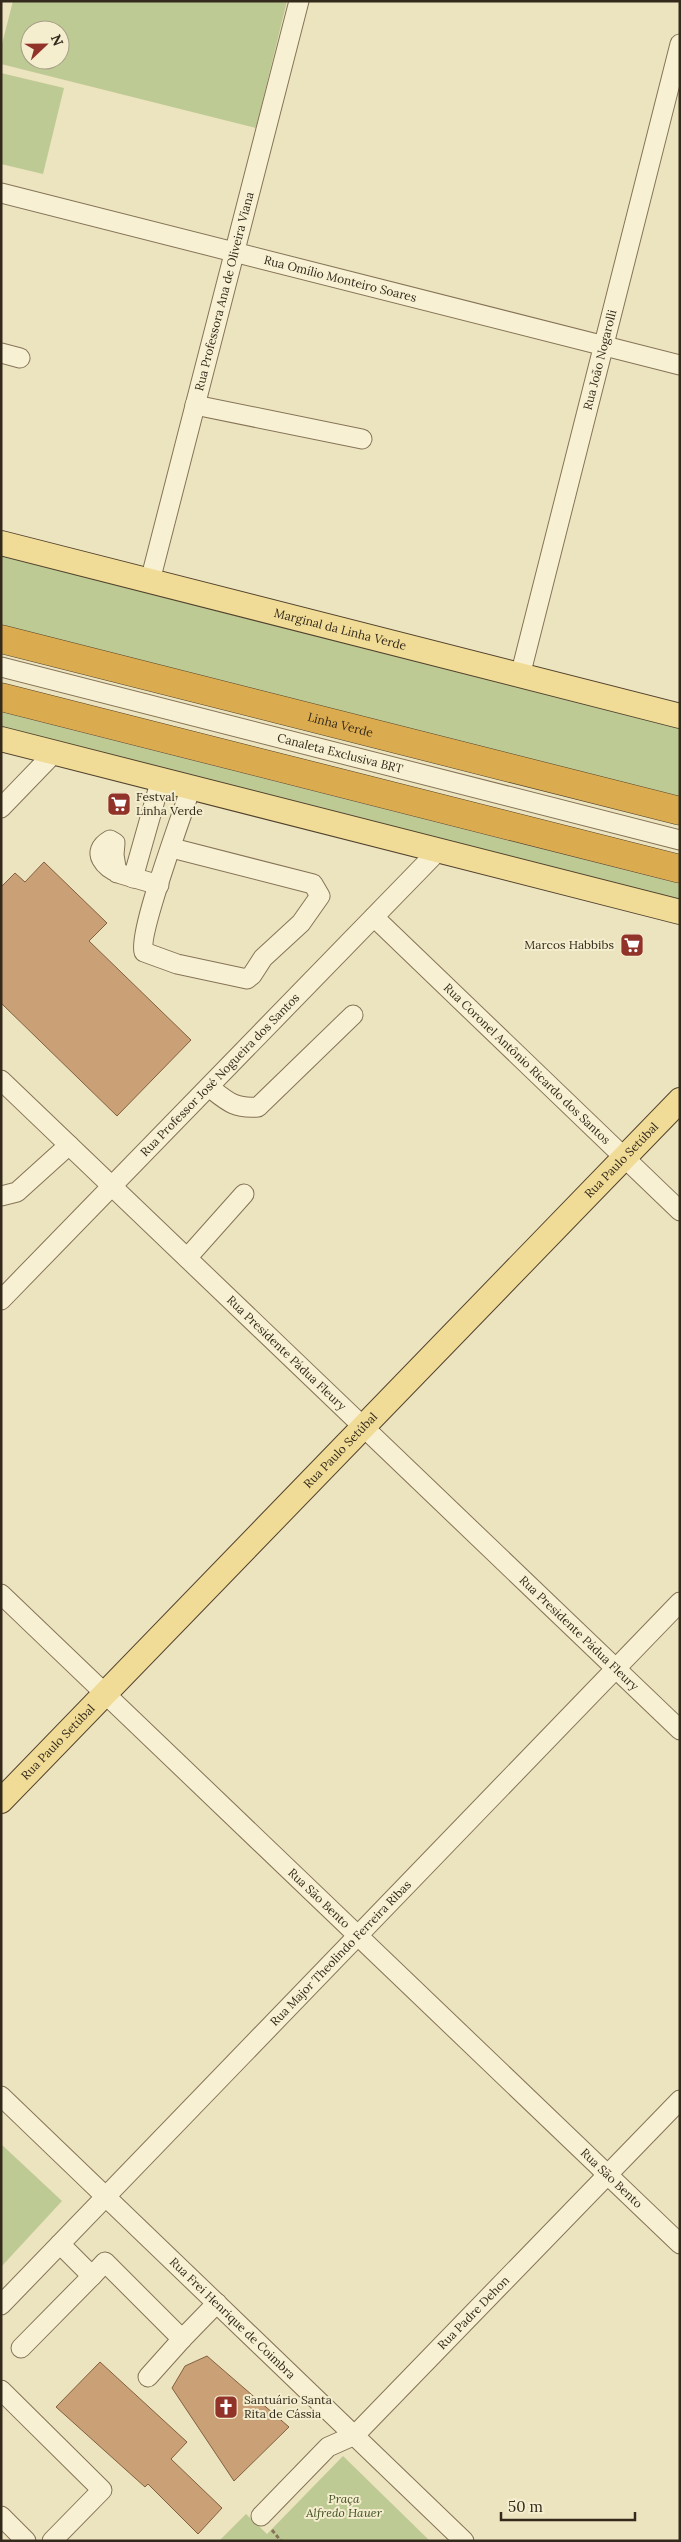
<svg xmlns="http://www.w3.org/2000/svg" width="681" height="2542" font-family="Lora,serif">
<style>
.green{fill:#beca94;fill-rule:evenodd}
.building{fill:#caa176;stroke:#83603f}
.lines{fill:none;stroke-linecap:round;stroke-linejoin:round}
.minor-casing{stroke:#857458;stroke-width:21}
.major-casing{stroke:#52422d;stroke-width:26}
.highway-casing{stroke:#52422d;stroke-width:29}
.path{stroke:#857458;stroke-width:3;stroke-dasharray:4 2.5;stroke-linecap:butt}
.minor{stroke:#f8f0d2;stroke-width:19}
.major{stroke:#f0dc97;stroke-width:24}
.highway{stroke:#dbab50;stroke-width:28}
.labels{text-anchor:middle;stroke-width:4;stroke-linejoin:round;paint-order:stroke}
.street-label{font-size:12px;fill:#342a1c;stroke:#f4edce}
.poi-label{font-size:12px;fill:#342a1c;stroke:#f4edce;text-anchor:start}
.park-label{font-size:12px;font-style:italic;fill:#415023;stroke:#f4edce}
</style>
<rect width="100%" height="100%" fill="#ece3bf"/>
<path class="green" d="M13,1H287L256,128L1,64V48ZM30,30H60V60H30Z
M1,73L64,88L43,174L1,164Z
M1,552L680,722V797L1,625Z
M1,712L680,884V903L1,730Z
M1,2144L62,2201L1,2267Z
M343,2456L430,2541H219L246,2514L267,2534Z"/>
<path class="building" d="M44,862L107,923L89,941L191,1040L117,1116L1,1003V887L15,873L25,882Z
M207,2356L289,2427L234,2481L172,2388L185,2366Z
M100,2362L187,2442L171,2459L222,2508L198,2534L148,2484L145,2487L56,2407Z"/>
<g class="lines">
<g class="minor-casing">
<g id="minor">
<path id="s1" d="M1,193L680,365"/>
<path d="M1,353L20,358"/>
<path d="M195,405L362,439"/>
<path id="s2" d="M150,581L299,1"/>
<path id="s3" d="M1,667L680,840"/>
<path id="s4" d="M520,676L680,44"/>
<path d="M1,808L55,752"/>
<path d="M172,848L313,884L320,896L301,923L263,958L252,975L247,979L177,964L144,952C137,935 183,813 191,787"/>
<path d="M117,873L114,855L115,843L110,840C89,852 105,868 121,874L159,885"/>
<path d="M133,878L161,779"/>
<path id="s5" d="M374,917L680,1211"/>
<path id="s6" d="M1,1080L680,1730"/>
<path d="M209,1087C227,1101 234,1109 258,1107L353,1015"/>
<path d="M1,1196L17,1192L69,1145"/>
<path d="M187,1258L244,1194"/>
<path id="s7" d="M1,1300L438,851"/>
<path id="s8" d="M1,1594L680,2244"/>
<path id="s9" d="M1,2096L464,2541"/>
<path d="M92,2276L105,2262L182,2339L217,2303"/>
<path id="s10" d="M1,2305L680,1602"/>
<path d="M21,2348L92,2276L60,2244"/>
<path d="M148,2377L182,2339"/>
<path d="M1,2390L102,2490L52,2541"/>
<path d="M1,2516L26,2541"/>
<path id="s11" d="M261,2516L328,2447L355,2435L680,2100"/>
</g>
</g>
<g class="major-casing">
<g id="major">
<path id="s12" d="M1,543L680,716"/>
<path d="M1,739L680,912"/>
<path id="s13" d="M1,1801L680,1100"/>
</g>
</g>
<g class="highway-casing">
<g id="highway">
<path id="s14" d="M1,639L680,811"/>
<path d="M1,697L680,869"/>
</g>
</g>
<path class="path" d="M272,2530L281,2541"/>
<use href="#minor" class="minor"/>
<use href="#major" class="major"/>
<use href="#highway" class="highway"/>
</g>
<defs>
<g id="supermarket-square" transform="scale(1.25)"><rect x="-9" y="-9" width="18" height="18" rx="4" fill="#92332a" stroke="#f4edce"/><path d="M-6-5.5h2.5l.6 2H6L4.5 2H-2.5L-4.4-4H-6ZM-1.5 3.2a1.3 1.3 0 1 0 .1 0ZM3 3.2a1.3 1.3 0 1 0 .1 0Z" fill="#fff"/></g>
<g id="church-square" transform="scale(1.25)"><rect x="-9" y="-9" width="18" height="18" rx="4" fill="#92332a" stroke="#f4edce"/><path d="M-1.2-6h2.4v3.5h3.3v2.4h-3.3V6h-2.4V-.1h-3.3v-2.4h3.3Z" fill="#fff"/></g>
</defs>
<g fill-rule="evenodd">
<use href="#supermarket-square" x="119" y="804"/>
<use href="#supermarket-square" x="632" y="945"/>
<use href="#church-square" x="226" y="2407"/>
</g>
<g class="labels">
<g class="street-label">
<text dy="4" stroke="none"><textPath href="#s1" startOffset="350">Rua Omílio Monteiro Soares</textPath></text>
<text dy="4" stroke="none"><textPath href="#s2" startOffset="299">Rua Professora Ana de Oliveira Viana</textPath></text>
<text dy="4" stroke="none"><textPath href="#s4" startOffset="326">Rua João Nogarolli</textPath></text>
<text dy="4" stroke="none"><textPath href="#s12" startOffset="350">Marginal da Linha Verde</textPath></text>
<text dy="4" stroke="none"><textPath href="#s14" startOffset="350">Linha Verde</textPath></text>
<text dy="4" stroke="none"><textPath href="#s3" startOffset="350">Canaleta Exclusiva BRT</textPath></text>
<text dy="4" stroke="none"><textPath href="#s5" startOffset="212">Rua Coronel Antônio Ricardo dos Santos</textPath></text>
<text dy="4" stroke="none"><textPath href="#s7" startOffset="314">Rua Professor José Nogueira dos Santos</textPath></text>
<text dy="4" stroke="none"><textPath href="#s13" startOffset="892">Rua Paulo Setúbal</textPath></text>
<text dy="4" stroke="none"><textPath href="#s6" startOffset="395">Rua Presidente Pádua Fleury</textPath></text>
<text dy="4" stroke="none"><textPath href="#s13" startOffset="488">Rua Paulo Setúbal</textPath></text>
<text dy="4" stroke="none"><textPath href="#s6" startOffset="800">Rua Presidente Pádua Fleury</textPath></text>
<text dy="4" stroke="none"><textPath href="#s13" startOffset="82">Rua Paulo Setúbal</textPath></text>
<text dy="4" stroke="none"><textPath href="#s8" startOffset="440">Rua São Bento</textPath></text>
<text dy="4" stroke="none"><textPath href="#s10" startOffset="489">Rua Major Theolindo Ferreira Ribas</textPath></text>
<text dy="4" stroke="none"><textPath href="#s8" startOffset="845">Rua São Bento</textPath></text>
<text dy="4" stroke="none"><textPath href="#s11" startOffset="296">Rua Padre Dehon</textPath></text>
<text dy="4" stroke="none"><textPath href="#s9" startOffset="321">Rua Frei Henrique de Coimbra</textPath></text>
</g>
<g class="poi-label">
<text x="136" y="801">Festval<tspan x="136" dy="14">Linha Verde</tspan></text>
<text x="614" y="949" text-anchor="end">Marcos Habbibs</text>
<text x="244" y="2404">Santuário Santa<tspan x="244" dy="14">Rita de Cássia</tspan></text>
</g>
<g class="park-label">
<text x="344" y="2503">Praça<tspan x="344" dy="14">Alfredo Hauer</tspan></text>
</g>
</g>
<rect width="681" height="2542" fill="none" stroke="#342a1c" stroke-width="5"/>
<g transform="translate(45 45) rotate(68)"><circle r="24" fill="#f4edce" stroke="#a79f87"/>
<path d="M0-4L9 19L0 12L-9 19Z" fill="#92332a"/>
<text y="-8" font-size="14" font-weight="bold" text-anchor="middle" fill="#342a1c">N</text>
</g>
<path d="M501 2512v8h134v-8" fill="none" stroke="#342a1c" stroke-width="2.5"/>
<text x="508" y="2512" font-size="15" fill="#342a1c" stroke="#f4edce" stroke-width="4" paint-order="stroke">50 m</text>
</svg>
